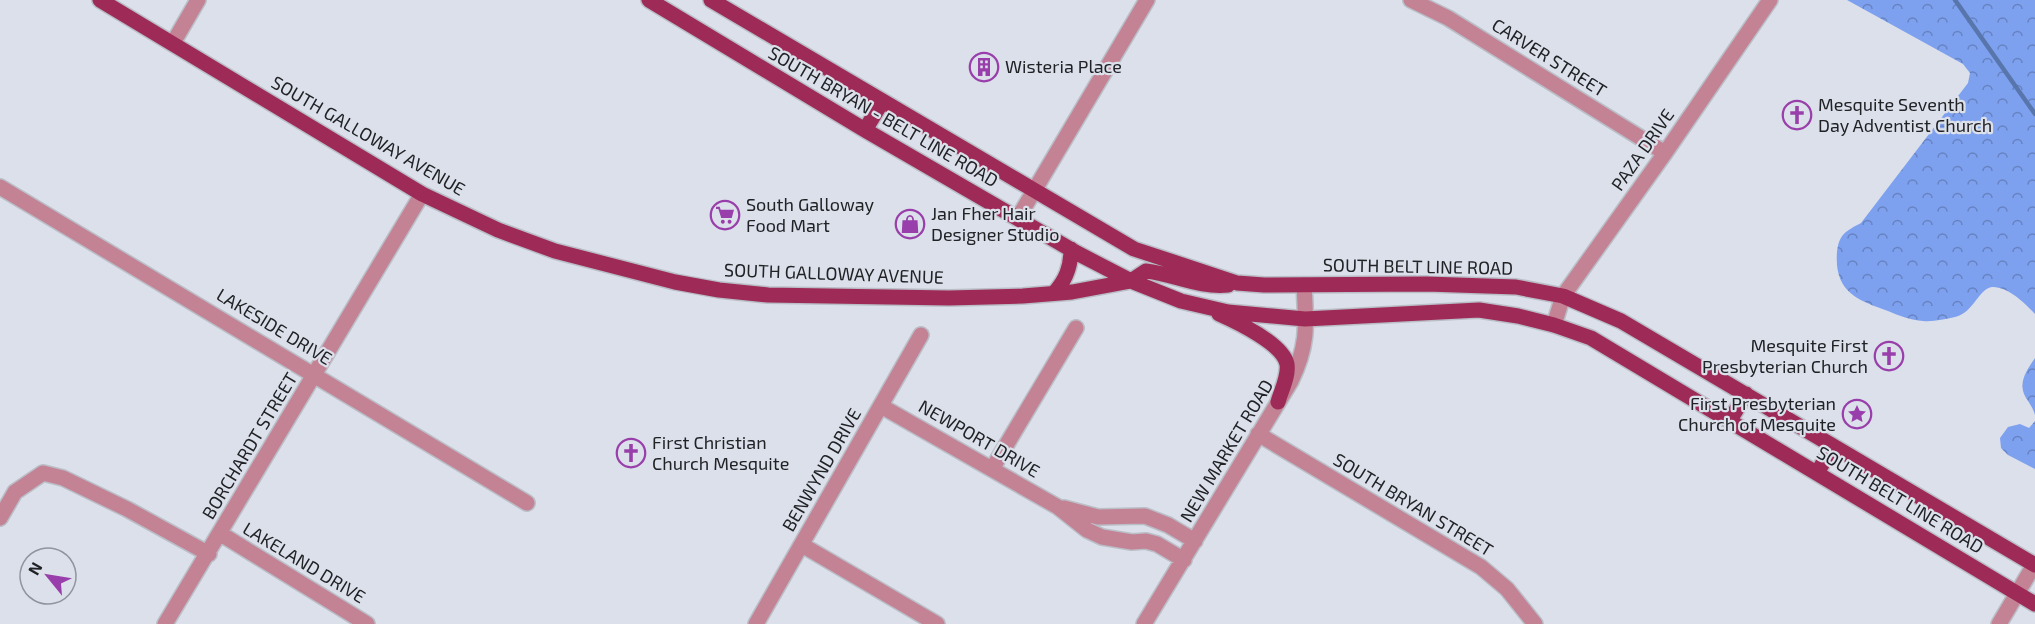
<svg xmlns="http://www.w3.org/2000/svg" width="2035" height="624" font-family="'Exo 2',sans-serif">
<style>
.forest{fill:url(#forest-crowns)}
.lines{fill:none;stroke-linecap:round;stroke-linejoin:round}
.stream{stroke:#5876ac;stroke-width:4.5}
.minor-casing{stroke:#babec7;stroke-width:18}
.major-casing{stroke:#babec7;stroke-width:18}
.minor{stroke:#c48395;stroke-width:15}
.major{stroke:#9e2b57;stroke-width:15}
.labels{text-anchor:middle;stroke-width:4.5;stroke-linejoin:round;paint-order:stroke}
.street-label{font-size:18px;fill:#202226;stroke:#dce0ea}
.poi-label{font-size:18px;fill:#202226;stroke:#dce0ea;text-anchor:start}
</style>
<defs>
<pattern id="forest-crowns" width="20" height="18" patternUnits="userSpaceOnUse" patternTransform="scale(1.5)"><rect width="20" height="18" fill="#7da0ef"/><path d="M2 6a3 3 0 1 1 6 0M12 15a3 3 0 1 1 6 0" fill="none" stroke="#6682c1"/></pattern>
</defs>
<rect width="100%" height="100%" fill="#dce0ea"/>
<path class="forest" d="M1847,0H2035V314C2025,303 2008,287 1993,287C1979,287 1974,313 1955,317C1945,319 1933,322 1923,321C1911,320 1899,316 1888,311C1856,300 1834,291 1837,252C1839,234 1846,231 1861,223L1968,83L1970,73L1963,64Z
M2035,358V415C2033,408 2030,404 2026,398C2017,383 2027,370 2035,358Z
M2035,421V469L2008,455L2001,448L2000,438L2008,427L2020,424L2029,428Z"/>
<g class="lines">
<path class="stream" d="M1955,0L2035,114"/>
<g class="minor-casing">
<path id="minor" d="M1411,0L1448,18L1665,153
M173,43L198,0
M0,187L527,503
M1018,218L1147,0
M1554,325L1563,296L1665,153L1770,0
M881,406L1058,507L1087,530L1102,537L1132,542L1146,541L1157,544L1184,560
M1258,434L1481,567L1507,589L1535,624
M992,469L1076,328
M1064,508L1098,517L1145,516L1168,525L1195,541
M0,518L15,492L43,473L63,478L127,509L209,554
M221,534L367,624
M802,545L937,624
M165,624L422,194
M756,624L921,335
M1144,624L1291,381C1309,344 1306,324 1304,285
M1999,624L2034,565"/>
</g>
<g class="major-casing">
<path id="major" d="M100,0L422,194L498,230L555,251L675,282L719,290L768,295L949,298L1023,296L1072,292L1131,281L1146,271C1174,274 1199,288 1228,285
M649,0L865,130L1077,253L1131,281L1181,301L1228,312L1305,319L1479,310L1518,316L1554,325L1591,338L2035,604
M711,0L1134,249L1237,283L1264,285L1427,284L1516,287L1563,296L1621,321L2035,565
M865,130L882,102
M1054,293C1066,280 1071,267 1071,249
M1219,314C1237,322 1283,344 1287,364C1289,376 1281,391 1278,402
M1730,420L1746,394
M1817,473L1833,446"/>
</g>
<use href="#minor" class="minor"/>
<use href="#major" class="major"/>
</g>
<defs>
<g id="building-ring" transform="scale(1.5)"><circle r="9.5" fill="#dce0ea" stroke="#993fab" stroke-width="1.5"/><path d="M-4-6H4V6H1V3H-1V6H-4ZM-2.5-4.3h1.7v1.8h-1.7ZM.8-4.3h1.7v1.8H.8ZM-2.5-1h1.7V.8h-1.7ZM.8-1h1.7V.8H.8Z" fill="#993fab"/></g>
<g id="church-ring" transform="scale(1.5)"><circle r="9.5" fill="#dce0ea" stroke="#993fab" stroke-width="1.5"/><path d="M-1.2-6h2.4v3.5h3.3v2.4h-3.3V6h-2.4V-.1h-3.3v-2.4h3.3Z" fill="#993fab"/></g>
<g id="supermarket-ring" transform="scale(1.5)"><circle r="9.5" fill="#dce0ea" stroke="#993fab" stroke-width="1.5"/><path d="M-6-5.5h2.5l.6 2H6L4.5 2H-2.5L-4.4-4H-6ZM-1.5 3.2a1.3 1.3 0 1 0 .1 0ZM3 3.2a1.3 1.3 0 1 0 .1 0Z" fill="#993fab"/></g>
<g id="shop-ring" transform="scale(1.5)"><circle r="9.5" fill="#dce0ea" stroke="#993fab" stroke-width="1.5"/><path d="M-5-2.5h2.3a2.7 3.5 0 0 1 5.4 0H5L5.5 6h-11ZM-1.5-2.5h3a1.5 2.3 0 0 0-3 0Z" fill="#993fab"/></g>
<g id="sight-ring" transform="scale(1.5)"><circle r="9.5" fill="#dce0ea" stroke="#993fab" stroke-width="1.5"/><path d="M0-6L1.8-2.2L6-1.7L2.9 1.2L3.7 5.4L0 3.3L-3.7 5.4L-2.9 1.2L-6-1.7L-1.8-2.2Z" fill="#993fab"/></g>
</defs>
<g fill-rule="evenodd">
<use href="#building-ring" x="984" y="67"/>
<use href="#church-ring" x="1797" y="115"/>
<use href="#supermarket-ring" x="725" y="215"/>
<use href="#shop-ring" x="910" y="224"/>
<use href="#church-ring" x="1889" y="356"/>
<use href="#sight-ring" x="1857" y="414"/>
<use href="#church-ring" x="631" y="453"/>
</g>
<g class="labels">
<g class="street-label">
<text transform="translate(1549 58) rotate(32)" y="6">CARVER STREET</text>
<text transform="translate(883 117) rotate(30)" y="6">SOUTH BRYAN - BELT LINE ROAD</text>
<text transform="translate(368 136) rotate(30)" y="6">SOUTH GALLOWAY AVENUE</text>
<text transform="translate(1643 150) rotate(-55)" y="6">PAZA DRIVE</text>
<text transform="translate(1418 267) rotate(1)" y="6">SOUTH BELT LINE ROAD</text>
<text transform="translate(834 274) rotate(2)" y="6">SOUTH GALLOWAY AVENUE</text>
<text transform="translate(274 327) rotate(31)" y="6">LAKESIDE DRIVE</text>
<text transform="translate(979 439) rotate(30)" y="6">NEWPORT DRIVE</text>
<text transform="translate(250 446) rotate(-59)" y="6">BORCHARDT STREET</text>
<text transform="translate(1227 451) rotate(-59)" y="6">NEW MARKET ROAD</text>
<text transform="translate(822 470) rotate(-60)" y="6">BENWYND DRIVE</text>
<text transform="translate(1900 500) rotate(31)" y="6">SOUTH BELT LINE ROAD</text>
<text transform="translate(1413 505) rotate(31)" y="6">SOUTH BRYAN STREET</text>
<text transform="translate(304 563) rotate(31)" y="6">LAKELAND DRIVE</text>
</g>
<g class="poi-label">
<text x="1005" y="73">Wisteria Place</text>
<text x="1818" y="111">Mesquite Seventh<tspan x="1818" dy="21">Day Adventist Church</tspan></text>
<text x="746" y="211">South Galloway<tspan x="746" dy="21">Food Mart</tspan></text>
<text x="931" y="220">Jan Fher Hair<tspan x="931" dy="21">Designer Studio</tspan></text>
<text x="1868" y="352" text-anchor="end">Mesquite First<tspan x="1868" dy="21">Presbyterian Church</tspan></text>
<text x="1836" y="410" text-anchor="end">First Presbyterian<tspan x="1836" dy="21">Church of Mesquite</tspan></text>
<text x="652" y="449">First Christian<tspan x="652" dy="21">Church Mesquite</tspan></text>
</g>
</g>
<g transform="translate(48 576) rotate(300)"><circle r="28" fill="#dce0ea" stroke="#91949c" stroke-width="1.5"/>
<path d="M0-4.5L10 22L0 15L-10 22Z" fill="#993fab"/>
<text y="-9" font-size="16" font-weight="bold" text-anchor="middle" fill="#202226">N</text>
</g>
</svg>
